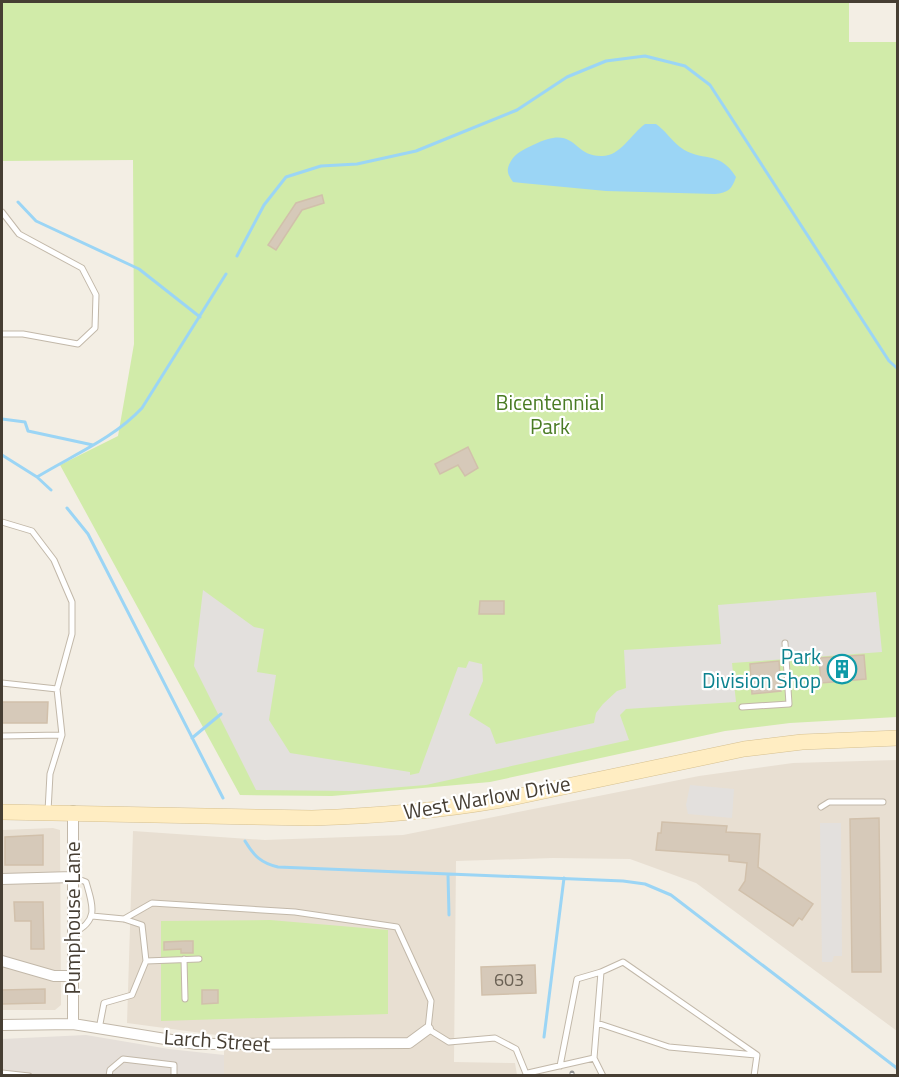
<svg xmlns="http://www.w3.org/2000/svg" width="899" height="1077" font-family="'Titillium Web',sans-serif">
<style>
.residential{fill:#e8dfd2}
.industrial{fill:#e5dfd9}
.green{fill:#d1eba9}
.parking{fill:#e3e0dd}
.water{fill:#9bd5f5}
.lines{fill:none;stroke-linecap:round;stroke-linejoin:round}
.stream{stroke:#9bd5f5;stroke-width:3}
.building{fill:#d6c9b9;stroke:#d1c0ab;stroke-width:1.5}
.lane-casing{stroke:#c2b8a9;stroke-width:7}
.street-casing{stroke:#c2b8a9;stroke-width:12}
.secondary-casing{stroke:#d6c090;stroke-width:16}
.lane{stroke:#fff;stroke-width:5}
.street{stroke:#fff;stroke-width:10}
.secondary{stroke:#ffedc2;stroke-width:15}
.rail-casing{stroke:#959595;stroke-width:5}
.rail{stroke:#fff;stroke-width:3;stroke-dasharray:9;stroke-linecap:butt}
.labels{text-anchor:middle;stroke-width:4.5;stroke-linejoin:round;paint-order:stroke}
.number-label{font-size:18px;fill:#6a6154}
.park-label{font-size:21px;fill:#497b23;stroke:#fff}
.culture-label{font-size:21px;fill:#0d838f;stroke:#fff;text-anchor:end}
.street-label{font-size:21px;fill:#463e33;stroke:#fff}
</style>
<rect width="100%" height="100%" fill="#f3eee4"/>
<path class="residential" d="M897,760V1031L696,883L630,859L553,858L456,861L454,1062L515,1063L517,1075H224V1036L127,1023L133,831L265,840L403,835L699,776L793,763Z
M53,828L60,830L61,1005L55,1010H2V830Z"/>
<path class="industrial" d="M86,1035L169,1049L224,1055V1075H2V1039Z"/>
<path class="green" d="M2,2H849V42H897V717L790,723L725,731L490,782L332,796L240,795L60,465L118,436L134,344L133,160L2,161Z
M270,920L388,930V1014L161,1021V921Z"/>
<path class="parking" d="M203,590L254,627L264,629L257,672L276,675L269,720L290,753L410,772V775L419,773L458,667L466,668L469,661L482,664L483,681L469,715L490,728L496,744L594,723L596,713L603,704L617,691L626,688L624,650L721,644L718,605L876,592L882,652L732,663L736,702L626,709L620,715L629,740L426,785L352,791L256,790L194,666Z
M690,785L734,789L732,818L688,814L686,805Z
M820,823H841L842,956H834L832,962H822Z"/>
<path class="water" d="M645,124H656C665,130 671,140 680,147C701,163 719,149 736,177C732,189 728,193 715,194L606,191L522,183L513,182C507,174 506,169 511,161C515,153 525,149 533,145C577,123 571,156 601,156C620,157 631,134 645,124Z"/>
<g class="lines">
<path class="stream" d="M18,202L36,221L139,269L200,317
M237,256L264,205L286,177L321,166L357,164L416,151L517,110L567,77L606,61L645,56L685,66L710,85L889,361L898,369
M2,419L25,422L28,431L93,445
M2,455L37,477L51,490
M37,477C73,455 113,439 142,408L226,274
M67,508L88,534L223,798
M192,738L221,714
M245,841C254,856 261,863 278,867L623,881L645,884L671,895L898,1069
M448,875L449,915
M544,1037L564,878"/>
</g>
<path class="building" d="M322,195L324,203L302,210L276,250L268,245L296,203Z
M468,447L478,468L465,476L458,465L440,474L435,464Z
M480,601H504V614H479Z
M864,655L866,679L821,683L819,658Z
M779,661L781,691L752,694L750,664Z
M2,702H48L47,723H2Z
M879,818L881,972H852L850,819Z
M662,822L727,826L726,832L760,834L758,867L813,904L802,920L799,918L793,926L739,890L745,881L747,863L729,861V855L656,850L658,833H661Z
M43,835V865H5V837Z
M14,902H43L44,949H31V921H15Z
M185,941H193V953H181V949L164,950V942Z
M535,965L536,993L482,995L481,967Z
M45,989V1003L2,1004V990Z
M202,990H218V1003L202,1004Z"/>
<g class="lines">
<g class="lane-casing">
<path id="lane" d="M2,212L19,234L82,268L96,295L95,328L78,344L23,334H2
M2,522L32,531L54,560L72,602V634L57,689
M2,683L57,689L62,735L50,774L48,811
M742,707L789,704L785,643
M2,736L62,735
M821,807L829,802H883
M73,877L86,882C93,906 99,921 73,933
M92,916L124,919L142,925L146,961L132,995L104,1003L99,1029
M124,919L152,903L295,912L397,927L431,1001L428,1029L449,1042L495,1038L516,1049L527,1076
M184,959L185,999
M146,961L199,959
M601,972L594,1058L603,1076
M597,1023L669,1047L756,1055
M560,1066L577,979L601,972L623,962L757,1055L754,1076
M2,1073L29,1076
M528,1073L594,1058
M109,1076L110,1070L123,1059L174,1065V1076"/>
</g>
<g class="street-casing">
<path id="street" d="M2,879L73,877
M2,961L54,976H73
M73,1024V811
M2,1025L73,1024L196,1044L409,1043L428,1029"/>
</g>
<g class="secondary-casing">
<path id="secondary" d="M2,812L312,818C376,816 438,811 501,800L744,749L802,742L898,738"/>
</g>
<use href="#lane" class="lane"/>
<use href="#street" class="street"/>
<use href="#secondary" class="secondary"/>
<g class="rail-casing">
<path id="rail" d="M572,1076V1073"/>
</g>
<use href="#rail" class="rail"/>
</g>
<defs>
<g id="building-ring" transform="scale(1.5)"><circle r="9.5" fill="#fff" stroke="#0f9aa8" stroke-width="1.5"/><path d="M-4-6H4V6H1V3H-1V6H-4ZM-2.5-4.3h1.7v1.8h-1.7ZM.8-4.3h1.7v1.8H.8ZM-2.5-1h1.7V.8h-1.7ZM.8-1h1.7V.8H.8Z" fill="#0f9aa8"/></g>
</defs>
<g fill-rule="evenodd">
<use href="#building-ring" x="842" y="669"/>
</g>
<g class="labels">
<g class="number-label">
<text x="509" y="986">603</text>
</g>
<g class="park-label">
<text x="550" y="410">Bicentennial<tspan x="550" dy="24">Park</tspan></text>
</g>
<g class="culture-label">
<text x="821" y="664">Park<tspan x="821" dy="24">Division Shop</tspan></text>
</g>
<g class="street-label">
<text transform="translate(487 798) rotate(-10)" y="7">West Warlow Drive</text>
<text transform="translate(73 918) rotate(-90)" y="7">Pumphouse Lane</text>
<text transform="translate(217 1041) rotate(4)" y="7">Larch Street</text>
</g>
</g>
<rect width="899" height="1077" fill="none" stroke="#463e33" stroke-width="6"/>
</svg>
